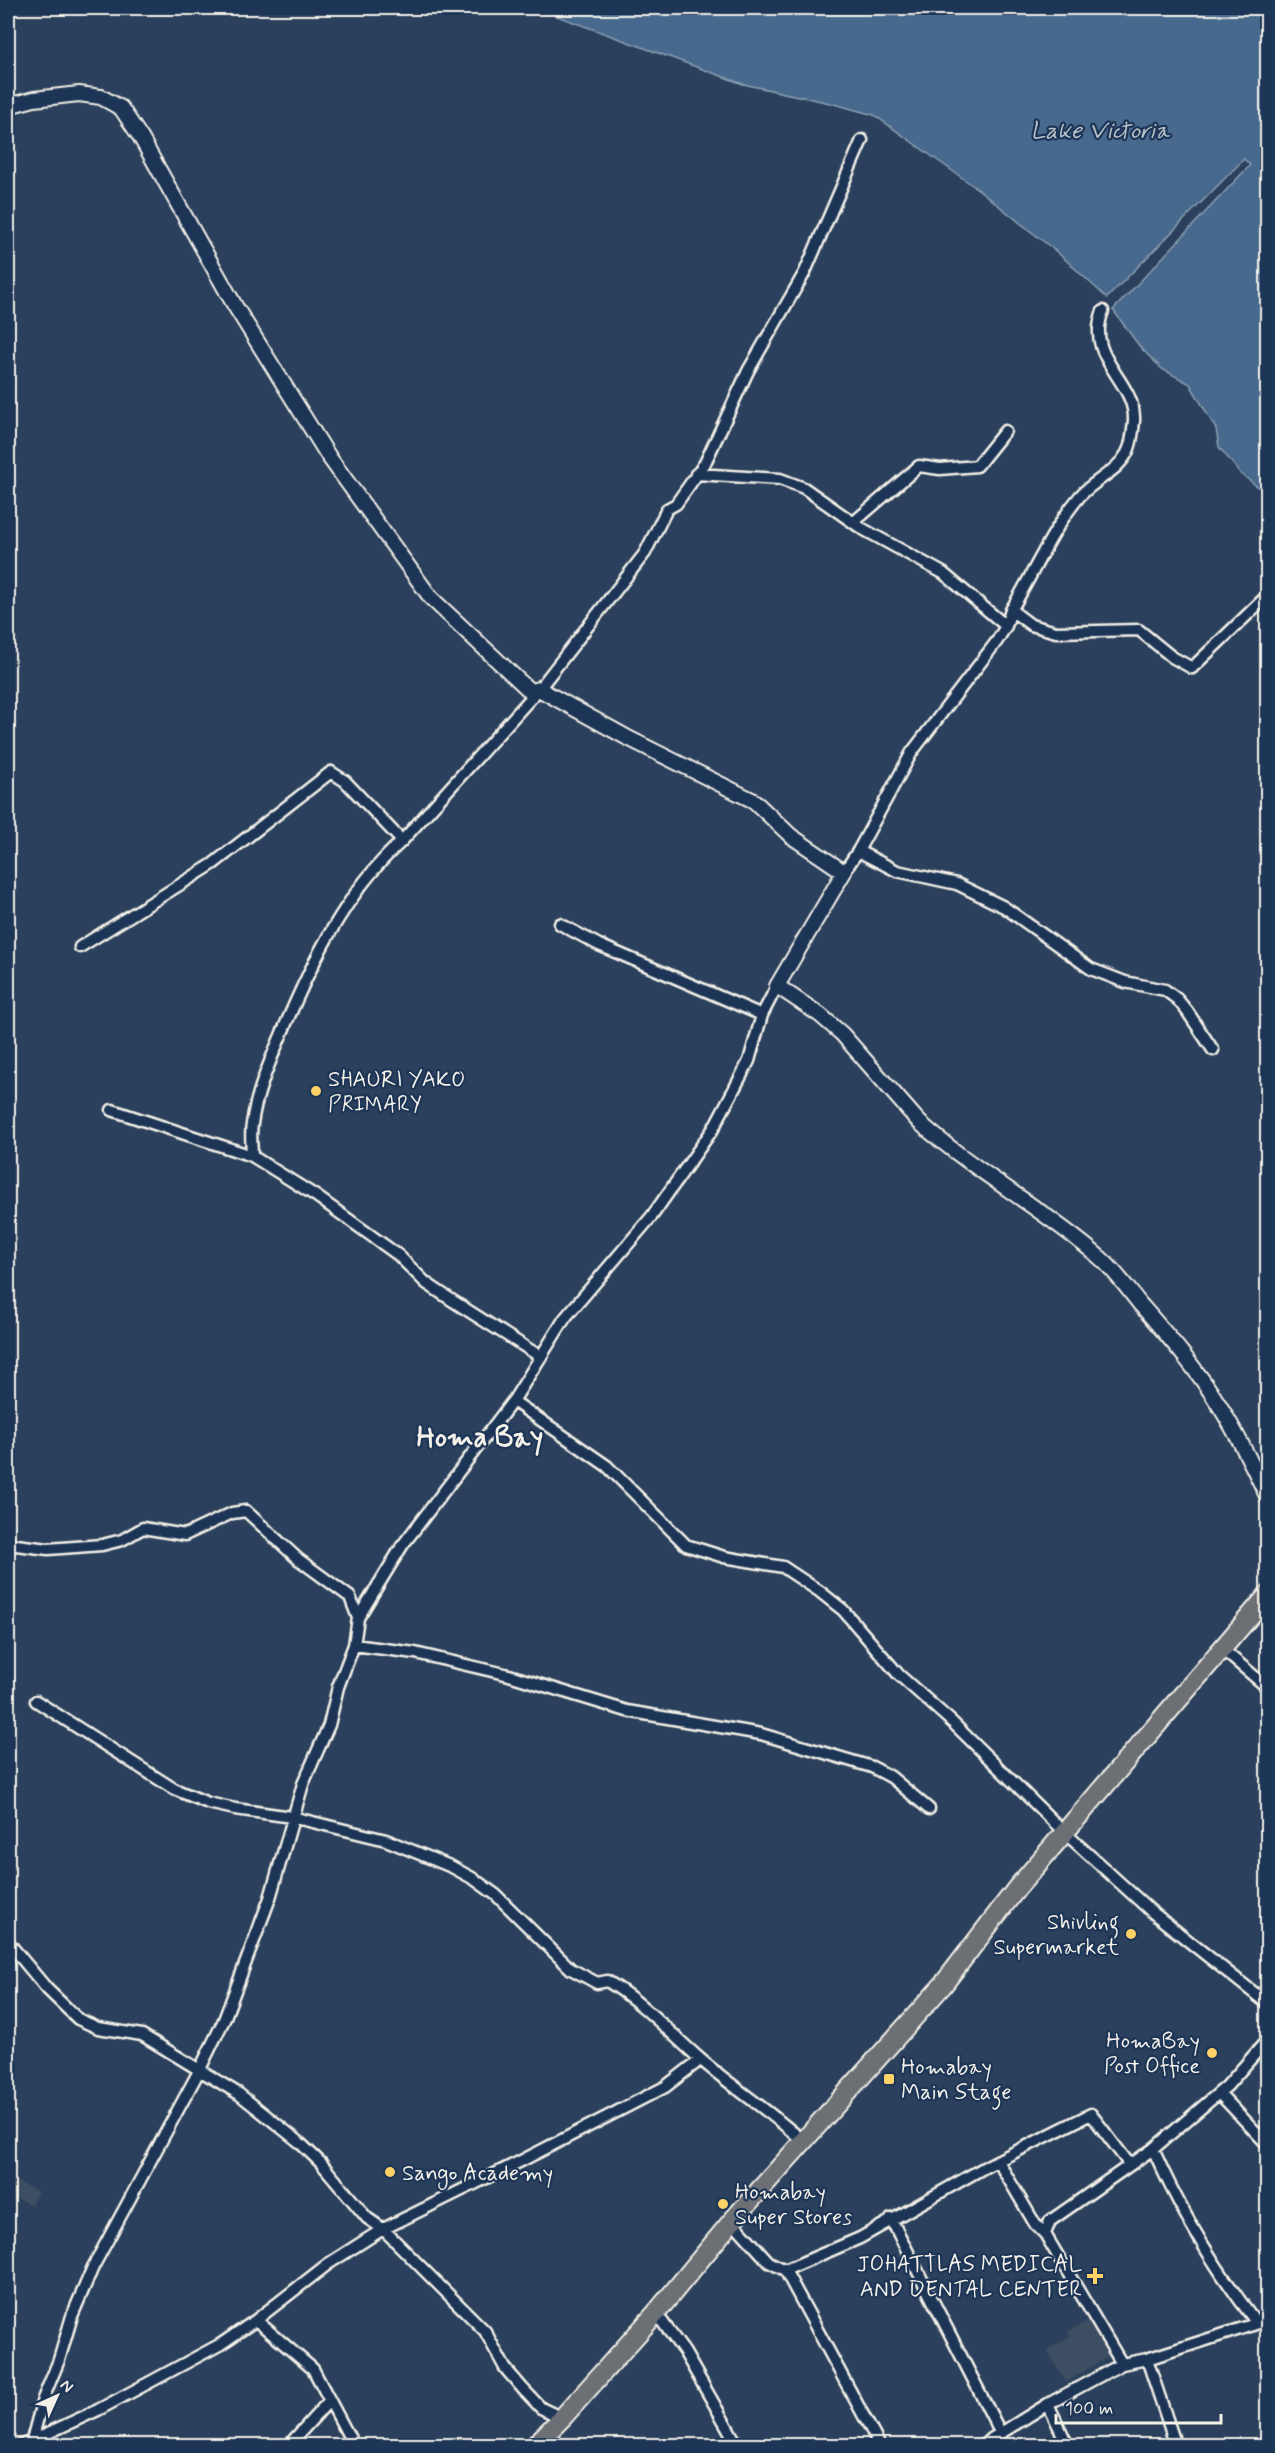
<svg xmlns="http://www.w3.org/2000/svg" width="1275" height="2453" font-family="Mynerve,sans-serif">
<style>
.built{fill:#3c4d62}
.water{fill:#46698d;stroke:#8c9fb1;stroke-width:1.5}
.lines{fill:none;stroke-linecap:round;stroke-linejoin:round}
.street-casing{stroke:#f4f1e8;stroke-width:15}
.secondary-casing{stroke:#f4f1e8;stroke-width:18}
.highway-casing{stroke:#f4f1e8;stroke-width:22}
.street{stroke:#1d3557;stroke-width:10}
.secondary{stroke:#1d3557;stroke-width:14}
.highway{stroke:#6c6f75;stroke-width:18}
.poi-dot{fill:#ffd166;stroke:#1d3557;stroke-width:2}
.labels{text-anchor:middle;stroke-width:4.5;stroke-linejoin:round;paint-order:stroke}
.poi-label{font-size:22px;fill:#f4f1e8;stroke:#1d3557;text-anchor:start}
.water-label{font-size:24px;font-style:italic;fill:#b7c1c8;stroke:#1d3557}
.district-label{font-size:28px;font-weight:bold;fill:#f4f1e8;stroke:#1d3557}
</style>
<rect width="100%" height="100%" fill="#2b405c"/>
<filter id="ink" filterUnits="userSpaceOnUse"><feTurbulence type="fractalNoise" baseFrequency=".0167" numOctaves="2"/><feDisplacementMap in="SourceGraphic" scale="12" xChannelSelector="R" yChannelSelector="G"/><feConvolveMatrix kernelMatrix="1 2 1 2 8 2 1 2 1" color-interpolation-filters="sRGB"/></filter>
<g filter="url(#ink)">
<path class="built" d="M10,2179L38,2191L31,2205L8,2194Z
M1091,2319L1112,2355L1066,2382L1047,2350L1070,2336L1068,2332Z"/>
<path class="water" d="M496,8H1267V494L1241,474L1219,447L1216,429L1190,384L1162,369L1140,347L1113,310L1250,165L1244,159L1107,298L1058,253L979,190L874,115L830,103L743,84L546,12Z"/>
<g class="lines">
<g class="street-casing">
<path id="street" d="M696,474L780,479L804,488L861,528L943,573L1006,626
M854,522L919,466L940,469L977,466L1005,431
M1011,610L1031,625L1056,632L1139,630L1172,657L1192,668L1268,595
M858,851L897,871L957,884L1004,907L1091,969L1125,982L1165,990L1177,999L1187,1011L1213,1050
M844,872L858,851L912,752L997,641L1006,626L1011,610C1034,573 1051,530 1080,496C1094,480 1117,472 1127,453C1132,445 1133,430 1134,421C1136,380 1084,359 1103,311
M560,924L599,945L762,1015
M80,947L213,864L331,772L345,781L402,841
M112,1110L252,1156L316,1196L398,1255L426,1283L453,1301L541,1357
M252,1156C252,1146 250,1134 252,1124C256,1093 270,1061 282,1033C311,964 345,892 402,841L539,689L645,553L667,509L676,504L705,463L748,371L805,272L862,140
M515,1398L513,1401L607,1466L686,1545L724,1557L783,1567L819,1591L843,1610L899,1675L952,1722L1064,1832L1152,1912L1268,2004
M8,1544L48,1549L102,1545L122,1540L143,1528L185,1535L232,1513L246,1511L298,1559L350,1597L358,1618
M354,1645L415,1653L509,1675L627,1711L761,1734L872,1767L891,1777L929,1809
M1222,1649L1268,1688
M36,1701L174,1789L208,1803L235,1809L292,1817L386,1840L452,1867L474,1879L496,1895L571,1969L597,1983L607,1981C642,2002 669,2032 699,2058C732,2087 770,2111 803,2141
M8,1942L47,1989L78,2019L98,2028L142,2035L239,2094L298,2141L321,2163L367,2218L383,2229L485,2331L505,2368L523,2389L541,2408L562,2418
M1219,2093L1268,2145
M1153,2149C1180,2210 1215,2269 1256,2322
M998,2161L1035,2224L1045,2234
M891,2219L1000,2432
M732,2221L769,2262L785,2270L860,2238L987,2166L1091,2114L1130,2165
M785,2270L880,2446
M656,2313L685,2353L738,2446
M256,2320L313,2369L354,2446
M1147,2359L1176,2446
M1122,2364L1045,2234L1050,2221L1153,2149L1227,2086L1268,2039
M1048,2404L1068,2446
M32,2440L43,2399L59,2360L72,2316L93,2267L199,2071L224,2020L270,1898L303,1784L329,1725L338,1687L354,1645L358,1618L402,1546L515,1398L565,1318L652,1216L713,1129L749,1061L762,1015L777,986
M20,2446L98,2410L221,2344L256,2320L328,2264L383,2229L523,2160L665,2087L700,2060
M288,2446L329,2401
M980,2446L1048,2404L1122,2364L1147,2359L1268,2320"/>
</g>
<g class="secondary-casing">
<path id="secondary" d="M8,106L34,99L79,94L101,97L121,108L141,138L235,306L329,457L431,598L530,691L539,689L626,737L754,801L791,836L844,872L777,986L820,1015L842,1034L919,1122C975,1172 1041,1207 1098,1256C1114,1269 1127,1288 1140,1304C1168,1336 1197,1369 1219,1405C1238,1435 1253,1466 1268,1498"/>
</g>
<g class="highway-casing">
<path id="highway" d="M534,2446L562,2418L656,2313L732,2221L942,1986L1017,1888L1268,1595"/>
</g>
<use href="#street" class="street"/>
<use href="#secondary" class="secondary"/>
<use href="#highway" class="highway"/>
</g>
</g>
<g class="poi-dot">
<circle cx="316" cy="1091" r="6"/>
<circle cx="1131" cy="1934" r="6"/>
<circle cx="1212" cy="2053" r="6"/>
<rect x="883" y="2073" width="12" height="12" rx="3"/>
<circle cx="390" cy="2172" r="6"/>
<circle cx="723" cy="2204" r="6"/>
<path d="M1092 2267h6v6h6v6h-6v6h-6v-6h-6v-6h6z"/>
</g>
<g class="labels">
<g class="poi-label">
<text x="328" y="1086">SHAURI YAKO<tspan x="328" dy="25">PRIMARY</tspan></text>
<text x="1119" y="1929" text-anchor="end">Shivling<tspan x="1119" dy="25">Supermarket</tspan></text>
<text x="1200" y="2048" text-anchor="end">HomaBay<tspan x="1200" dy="25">Post Office</tspan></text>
<text x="901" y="2074">Homabay<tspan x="901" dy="25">Main Stage</tspan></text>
<text x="402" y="2180">Sango Academy</text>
<text x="735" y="2199">Homabay<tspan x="735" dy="25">Super Stores</tspan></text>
<text x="1082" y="2271" text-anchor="end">JOHATTLAS MEDICAL<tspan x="1082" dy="25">AND DENTAL CENTER</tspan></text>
</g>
<g class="water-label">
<text x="1100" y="138">Lake Victoria</text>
</g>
<g class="district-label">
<text x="480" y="1446">Homa Bay</text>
</g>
</g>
<rect width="1275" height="2453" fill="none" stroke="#1d3557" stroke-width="30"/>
<rect x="15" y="15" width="1245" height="2423" fill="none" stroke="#f4f1e8" stroke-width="2" filter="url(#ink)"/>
<g transform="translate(57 2396) rotate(45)" stroke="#1d3557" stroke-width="4.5" paint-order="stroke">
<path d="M0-4.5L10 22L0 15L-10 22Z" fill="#f4f1e8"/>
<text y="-9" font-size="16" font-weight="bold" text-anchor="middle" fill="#f4f1e8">N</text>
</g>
<path d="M1056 2414v9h165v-9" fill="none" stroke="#f4f1e8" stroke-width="3"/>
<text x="1065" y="2414" font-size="18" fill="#f4f1e8" stroke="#1d3557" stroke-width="4.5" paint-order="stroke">100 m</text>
</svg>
